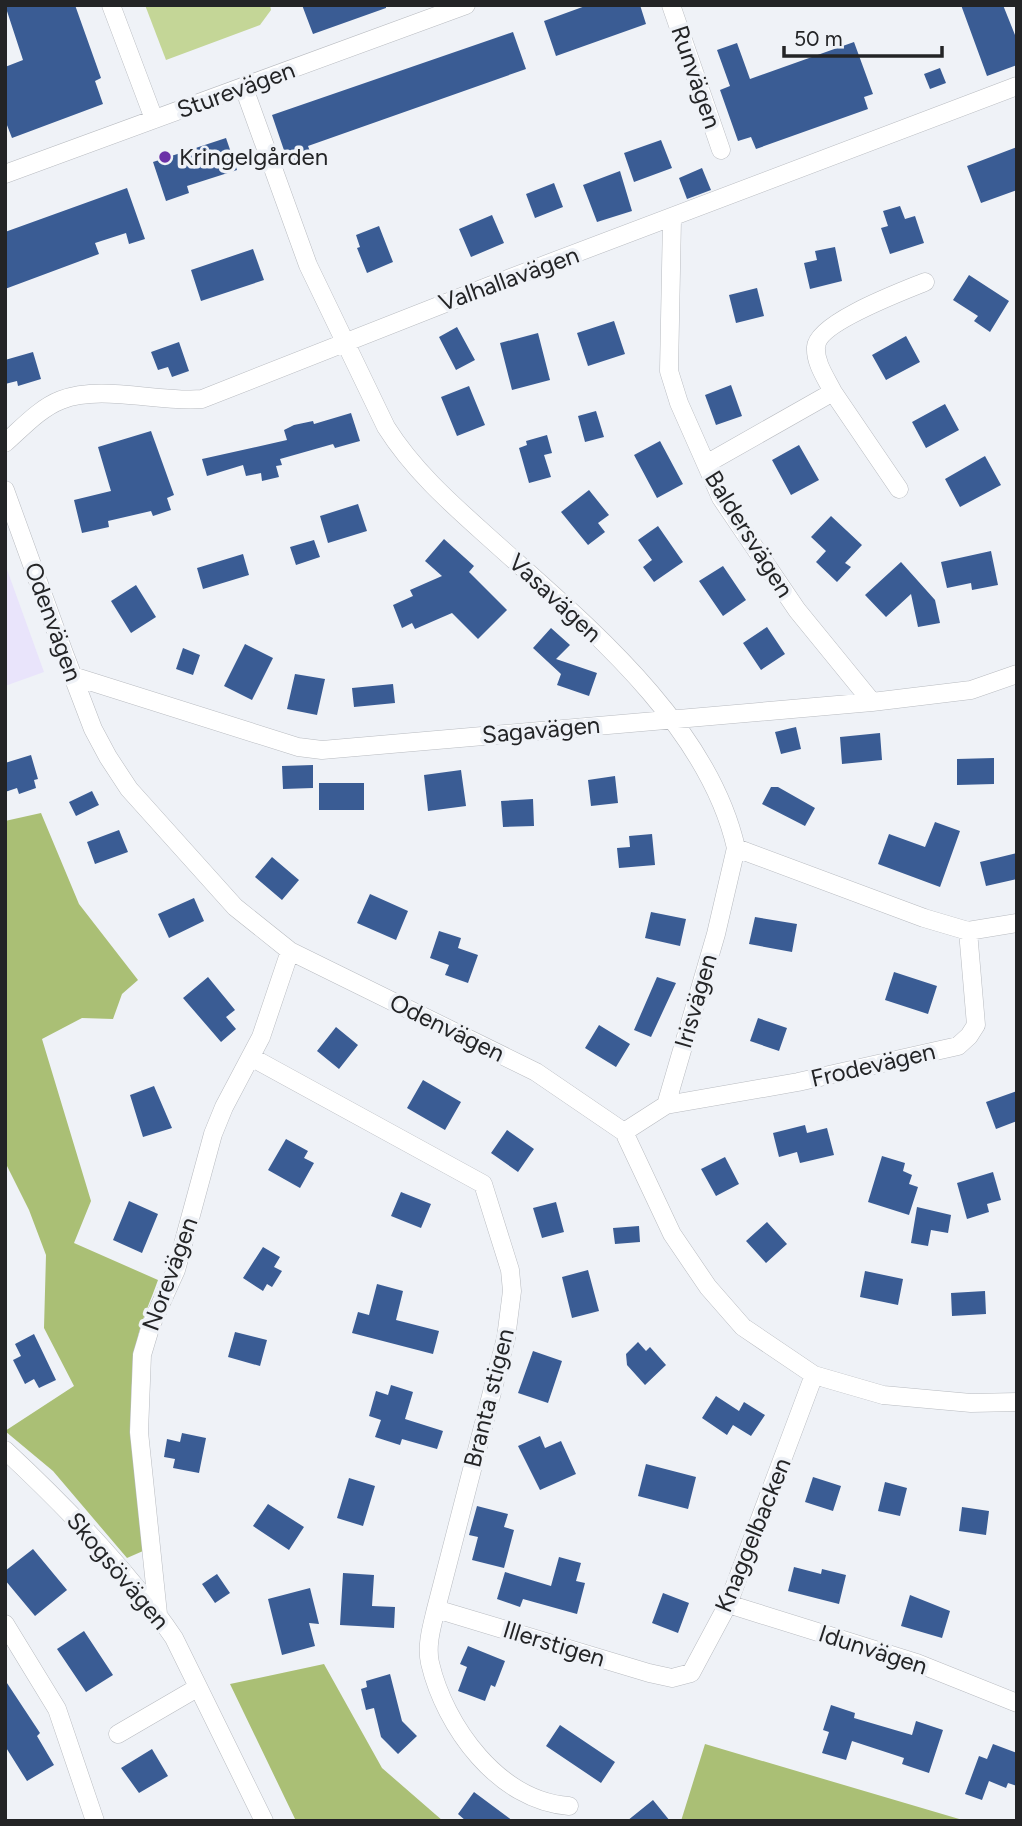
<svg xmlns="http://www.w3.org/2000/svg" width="1022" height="1826" font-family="Figtree,sans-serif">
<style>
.education{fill:#e9e4fb}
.green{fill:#c4d697}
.forest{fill:#aabf75}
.building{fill:#3a5c94}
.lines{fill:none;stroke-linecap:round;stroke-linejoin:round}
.minor-casing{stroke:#b8bbc0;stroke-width:19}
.minor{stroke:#fff;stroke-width:18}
.poi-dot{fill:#6b31a7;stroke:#eff2f7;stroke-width:2.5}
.labels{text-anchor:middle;stroke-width:7;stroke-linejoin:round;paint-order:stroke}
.street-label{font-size:24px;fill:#232426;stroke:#eff2f7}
.poi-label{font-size:24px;fill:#232426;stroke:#eff2f7;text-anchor:start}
</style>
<rect width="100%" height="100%" fill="#eff2f7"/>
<path class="education" d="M5,564L44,672L5,686Z"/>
<path class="green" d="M145,5H270L271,10L260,25L166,60Z"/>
<path class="forest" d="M41,813L79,904L138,980L122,994L113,1019L82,1018L42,1039L91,1201L74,1243L158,1280C151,1300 141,1321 137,1341C124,1410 136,1481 143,1551L127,1558L53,1471L5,1431L74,1386L44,1328L46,1255L29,1210L5,1162V821Z
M324,1664L382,1768L443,1821H296L230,1684Z
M705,1744L966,1821H681Z"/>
<path class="building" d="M5,5H75L101,78L95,81L103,104L12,138L5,120V67L23,60Z
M302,5H386V8L313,34Z
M588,5H640L646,24L556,56L544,21Z
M961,5H1003L1017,40V65L987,76Z
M513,32L526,69L308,146L312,157L289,165L272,115Z
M854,42L873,94L864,97L868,109L756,149L751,137L738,141L720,90L730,86L717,50L737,43L750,79Z
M940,68L946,83L930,89L924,74Z
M226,138L237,170L187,186L189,193L166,201L153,162Z
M661,140L672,168L634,182L624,153Z
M1017,147V190L981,203L967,166Z
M702,168L711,190L687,199L679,178Z
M620,171L632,211L597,222L583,185Z
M554,183L563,207L535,218L526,194Z
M127,188L145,239L129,244L126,233L95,243L99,254L5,289V232Z
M900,206L905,219L915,216L924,243L890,254L881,228L888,226L883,211Z
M492,215L504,243L471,257L459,229Z
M379,226L393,262L367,273L357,248L360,247L356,235Z
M835,247L842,281L810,289L804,263L817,260L815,251Z
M253,249L264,280L201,301L191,270Z
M969,275L1009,301L990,332L974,321L978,316L953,300Z
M757,288L764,316L736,323L729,295Z
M614,321L625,354L588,366L577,333Z
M457,327L475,360L456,370L439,337Z
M538,333L550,380L512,390L500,343Z
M906,336L920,362L886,380L872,355Z
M179,342L189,371L172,377L168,367L158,370L151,352Z
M33,352L41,379L18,386L17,381L5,384V360Z
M731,385L742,416L716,425L705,395Z
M469,386L485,425L457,436L441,397Z
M945,404L959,430L926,448L912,422Z
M596,411L604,437L585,442L578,416Z
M351,413L360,441L335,448L333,444L280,459L282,465L276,466L279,477L262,481L261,473L246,476L243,465L207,476L202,459L287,440L284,430L294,425L313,421L314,424Z
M151,431L174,495L167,498L171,510L153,516L151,511L108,521L109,527L82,533L74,500L111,491L98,447Z
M547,435L552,453L544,455L551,477L529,483L519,448L527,445L526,441Z
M660,441L683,484L657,498L634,455Z
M799,445L819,480L791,495L772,460Z
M985,456L1001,485L960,507L945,479Z
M589,490L609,515L598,523L605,532L588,545L561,512Z
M358,504L367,531L328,543L320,516Z
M831,516L862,545L845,563L851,567L837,582L816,562L826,551L811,537Z
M658,526L683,562L654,582L643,567L652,560L638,540Z
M444,539L474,566L469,572L507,610L478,639L452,613L415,629L412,623L402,628L393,605L413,596L410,590L442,576L425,561Z
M314,540L320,557L296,565L290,547Z
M991,551L998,585L972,590L971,583L947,588L941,562Z
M243,554L249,575L203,589L197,568Z
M901,562L935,600L940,623L918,627L911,594L886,617L865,595Z
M723,566L746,600L723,616L699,581Z
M136,585L156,617L131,633L111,601Z
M767,627L785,654L761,670L743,643Z
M551,628L570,645L556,659L597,673L589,696L557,685L561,674L533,648Z
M245,644L273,658L252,700L224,686Z
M183,648L200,655L193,675L176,669Z
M295,674L325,679L317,715L287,709Z
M393,684L395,703L354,707L352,688Z
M796,727L801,749L781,754L775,732Z
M880,733L882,760L842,764L840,737Z
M31,755L38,779L34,780L36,788L19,794L17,788L5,792V763Z
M994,758V784L957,785V759Z
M313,765V788L283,789L282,766Z
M461,770L466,806L428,811L424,775Z
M615,776L618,803L591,806L588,780Z
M319,783H364V810H319Z
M771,787H778L815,808L805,826L762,804Z
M92,791L99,805L76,816L69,802Z
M533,799L534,826L503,827L501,801Z
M935,822L960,831L940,887L878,864L889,834L925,847Z
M119,830L128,852L95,864L87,842Z
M652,834L655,865L619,868L617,848L630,847L629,836Z
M1017,853V879L986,886L980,862Z
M272,857L299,880L282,900L255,877Z
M370,894L408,911L396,940L357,923Z
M194,898L204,921L169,938L158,914Z
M651,912L686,919L680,946L645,938Z
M755,917L797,924L792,952L749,944Z
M439,931L461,938L458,948L478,955L468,983L445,975L449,965L430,958Z
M894,972L937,986L928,1014L885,1000Z
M208,977L235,1010L226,1017L236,1029L221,1042L183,998Z
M657,977L676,983L651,1037L634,1030Z
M758,1018L787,1028L779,1051L750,1041Z
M599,1025L630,1044L616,1067L585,1048Z
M336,1027L358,1045L339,1069L317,1051Z
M423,1080L461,1102L445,1130L407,1108Z
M154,1086L172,1128L143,1137L130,1095Z
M1017,1091V1121L996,1129L986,1102Z
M805,1125L807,1133L827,1128L834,1155L800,1163L797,1152L779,1157L773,1133Z
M507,1130L534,1149L518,1172L491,1153Z
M286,1139L308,1151L304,1158L314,1163L300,1188L268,1170Z
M882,1156L905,1163L903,1171L912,1175L909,1184L918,1187L909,1215L868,1202Z
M725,1157L739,1184L716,1196L701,1169Z
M993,1172L1001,1200L987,1204L989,1212L967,1219L957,1183Z
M401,1192L431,1204L421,1228L391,1216Z
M129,1201L158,1214L142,1253L113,1240Z
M556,1202L564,1232L542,1238L533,1208Z
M917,1207L951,1215L948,1233L931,1230L928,1246L911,1243Z
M767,1222L787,1244L766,1263L746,1241Z
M639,1226L640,1242L615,1244L613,1228Z
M263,1247L280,1257L274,1267L282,1271L272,1287L267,1284L263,1291L243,1278Z
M588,1270L599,1311L572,1318L562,1277Z
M865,1271L903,1279L898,1305L860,1297Z
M377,1284L403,1291L396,1320L439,1331L433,1354L352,1333L358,1312L369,1315Z
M985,1291L986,1314L952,1316L951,1293Z
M235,1332L267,1340L260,1366L228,1357Z
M34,1334L56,1380L39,1388L34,1379L25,1384L13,1360L21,1356L15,1344Z
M638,1342L646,1351L650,1347L666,1365L645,1385L627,1365L626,1354Z
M533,1351L562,1361L548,1403L518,1393Z
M391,1385L413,1392L405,1419L443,1431L437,1449L402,1439L400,1445L375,1437L381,1420L369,1416L376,1391L388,1395Z
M716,1396L739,1411L744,1402L765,1415L751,1436L733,1425L727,1435L702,1418Z
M182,1433L206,1438L199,1473L173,1468L175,1459L164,1457L167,1439L180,1442Z
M540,1436L545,1448L561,1441L576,1474L540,1490L518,1446Z
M646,1464L696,1477L688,1509L638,1496Z
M813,1477L841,1486L833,1511L805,1502Z
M349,1478L375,1486L363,1526L337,1518Z
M885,1482L907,1488L900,1516L878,1511Z
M268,1504L304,1527L289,1550L253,1526Z
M477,1506L508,1514L504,1527L514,1530L504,1568L472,1560L478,1537L469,1535Z
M962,1507L989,1511L986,1535L959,1531Z
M33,1549L67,1590L35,1616L5,1580V1571Z
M559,1557L581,1563L576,1581L585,1583L577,1614L523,1599L520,1607L497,1599L505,1572L551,1586Z
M794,1567L821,1574L822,1569L846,1575L839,1604L788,1591Z
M343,1573L374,1575L372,1606L395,1607L394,1628L340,1625Z
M217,1574L230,1593L215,1603L202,1584Z
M310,1588L319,1624L309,1623L315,1646L282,1655L268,1599Z
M663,1593L689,1603L678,1633L652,1623Z
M910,1595L950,1611L942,1638L901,1626Z
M84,1631L113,1675L86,1692L57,1649Z
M468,1646L505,1661L495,1687L491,1685L485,1701L458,1691L467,1667L460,1664Z
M390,1674L402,1721L417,1736L398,1754L381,1737L374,1708L366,1710L361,1689L367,1687L366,1681Z
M5,1680L40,1733L37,1736L54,1765L27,1781L5,1746Z
M831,1705L855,1713L854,1718L912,1735L916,1721L943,1730L929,1773L902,1764L904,1758L852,1741L846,1760L822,1753L829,1732L823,1730Z
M560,1725L615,1762L601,1783L546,1746Z
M993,1744L1017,1753V1786L1008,1783L1006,1788L989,1781L982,1800L965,1794L979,1756L987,1759Z
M152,1749L168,1776L139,1793L121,1768Z
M474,1792L513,1821H466L458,1814Z
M653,1800L670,1821H627Z"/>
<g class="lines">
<g class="minor-casing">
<path id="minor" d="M111,5L154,119
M671,5L721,150
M244,88L308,265L386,427C415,473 455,507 495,543C585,624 708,724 736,848L924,918L968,931L1017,923
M5,174L466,5
M672,219L669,371L679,403L721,498L797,610L872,702
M833,392C826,378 815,363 816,347C817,323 903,291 925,282
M5,443C22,428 40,408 61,400C101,384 159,403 202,399L489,286L1017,86
M706,464L833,392L899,489
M5,490L64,653L93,729L108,757L129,789L235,907L290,951L536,1072L624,1132L672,1234L708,1287L743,1327L814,1375L883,1395L971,1403L1017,1402
M73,676L298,747L322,750L872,702L971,690L1017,674
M251,1057L483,1184L510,1270L512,1291L506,1338L436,1609C432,1626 426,1645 430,1663C445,1727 499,1801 569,1806
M666,1105L798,1082L958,1046L969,1036L976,1025L968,931
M624,1132L666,1105L716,934L736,848
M5,1450C64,1505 128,1570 174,1638L264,1821
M728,1604L917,1663L1017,1703
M436,1609L649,1673L672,1678L691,1673L728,1604L814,1375
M158,1614L139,1432L142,1355L151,1325L176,1270L213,1134L224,1107L261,1037L290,951
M5,1624L57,1709L95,1821
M118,1734L197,1688"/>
</g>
<use href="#minor" class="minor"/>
</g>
<circle class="poi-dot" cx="165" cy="157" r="7"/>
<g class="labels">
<g class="street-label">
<text transform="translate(696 77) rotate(71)" y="8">Runvägen</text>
<text transform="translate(236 90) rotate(-20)" y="8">Sturevägen</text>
<text transform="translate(509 279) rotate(-20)" y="8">Valhallavägen</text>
<text transform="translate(749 534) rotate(58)" y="8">Baldersvägen</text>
<text transform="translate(555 598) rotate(43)" y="8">Vasavägen</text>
<text transform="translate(53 622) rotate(70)" y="8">Odenvägen</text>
<text transform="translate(541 730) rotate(-5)" y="8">Sagavägen</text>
<text transform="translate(696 1001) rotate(-74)" y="8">Irisvägen</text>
<text transform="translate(447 1028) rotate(26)" y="8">Odenvägen</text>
<text transform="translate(873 1065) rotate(-13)" y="8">Frodevägen</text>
<text transform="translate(170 1274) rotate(-70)" y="8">Norevägen</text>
<text transform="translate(489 1398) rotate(-76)" y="8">Branta stigen</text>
<text transform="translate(753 1535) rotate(-68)" y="8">Knaggelbacken</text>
<text transform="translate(118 1571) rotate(50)" y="8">Skogsövägen</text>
<text transform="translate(554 1644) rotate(17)" y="8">Illerstigen</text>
<text transform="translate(873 1650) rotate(18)" y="8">Idunvägen</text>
</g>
<g class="poi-label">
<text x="179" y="165">Kringelgården</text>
</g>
</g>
<rect width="1022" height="1826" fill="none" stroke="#232426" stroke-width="14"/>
<path d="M784 46v10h158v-10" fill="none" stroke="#232426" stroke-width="3.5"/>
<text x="794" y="46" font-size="21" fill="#232426" stroke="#eff2f7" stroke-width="5" paint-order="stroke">50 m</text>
</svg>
